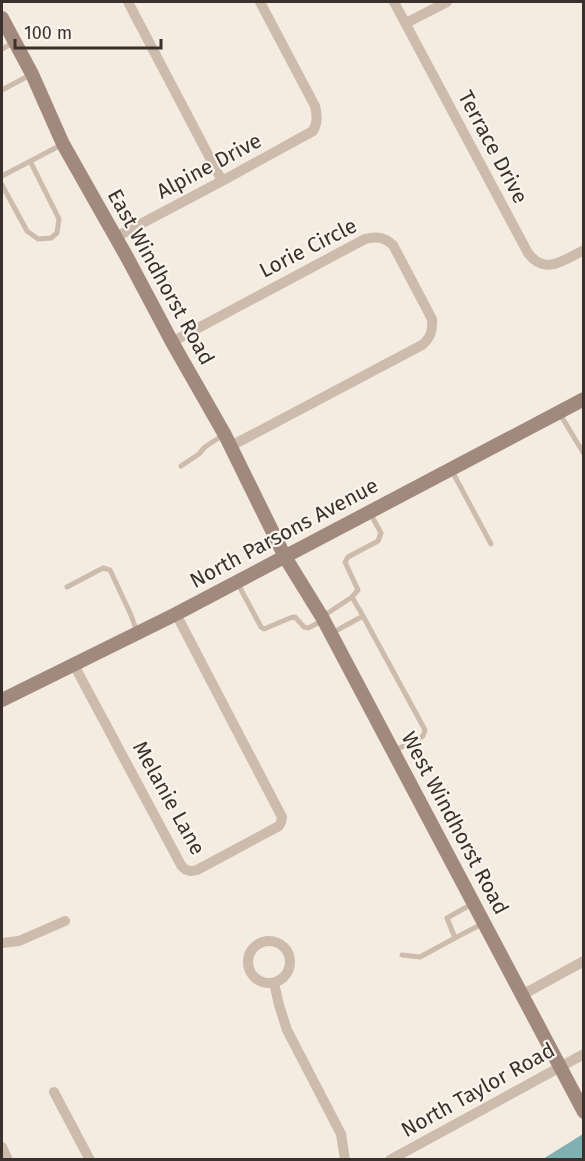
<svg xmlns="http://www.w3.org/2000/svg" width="585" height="1161" font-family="'Fira Sans',sans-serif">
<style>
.water{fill:#7fb0b2}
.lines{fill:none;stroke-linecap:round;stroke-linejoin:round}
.lane{stroke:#cdbbac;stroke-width:5}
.street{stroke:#cdbbac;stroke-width:10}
.secondary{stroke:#a18a7d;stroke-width:14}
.labels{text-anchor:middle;stroke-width:4.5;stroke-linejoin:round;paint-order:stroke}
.street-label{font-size:21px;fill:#3b302b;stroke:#fbf5ee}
</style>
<rect width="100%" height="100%" fill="#f4ebe1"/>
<path class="water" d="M583,1134V1159H543Z"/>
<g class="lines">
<path class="lane" d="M2,49L13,43
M2,90L32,74
M2,176L61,145
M2,185L27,231L38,239L51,238L57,233L59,219L30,161
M560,414L584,454
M181,466L199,454L205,447L223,435
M452,471L491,544
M238,584L261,627L264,629L290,618L295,617L304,627L308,628L322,621
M67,587L103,568L110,570L131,615L137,632
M352,597L358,590L345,562L348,557L378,541L381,533L370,513
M322,617L352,597L363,616
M332,633L363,616L425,730L423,736L394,751
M472,904L447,918L455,938L482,924
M402,955L420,957L455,938"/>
<path class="street" d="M128,2L222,181
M394,2L528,253C545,276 564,260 584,250
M406,23L447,2
M116,237L222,181L313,131C318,122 317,115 315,106L260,2
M172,342L365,239C376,236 384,237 393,245L432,319C433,330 431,338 422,345L231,446
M74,665L181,865C185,871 190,872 197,870L279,826L281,822L282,817L176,614
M248 962a21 21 0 1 1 42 0a21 21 0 1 1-42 0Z
M2,943L19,941L65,921
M274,983L279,1005L287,1030L341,1134L345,1160
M522,995L584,961
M54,1092L90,1160
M2,1147L8,1160
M390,1160L584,1054"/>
<path class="secondary" d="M2,18L32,74L63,144L128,259L172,342L225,435L285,557L322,617L584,1112
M2,700L176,614L584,399"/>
</g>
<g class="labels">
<g class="street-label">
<text transform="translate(493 147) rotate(62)" y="7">Terrace Drive</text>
<text transform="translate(209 166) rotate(-28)" y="7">Alpine Drive</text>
<text transform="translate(308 248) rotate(-27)" y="7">Lorie Circle</text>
<text transform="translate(161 277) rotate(61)" y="7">East Windhorst Road</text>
<text transform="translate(284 533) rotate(-28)" y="7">North Parsons Avenue</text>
<text transform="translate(169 798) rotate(61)" y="7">Melanie Lane</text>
<text transform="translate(455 823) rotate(62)" y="7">West Windhorst Road</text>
<text transform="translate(478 1090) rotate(-29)" y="7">North Taylor Road</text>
</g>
</g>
<rect width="585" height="1161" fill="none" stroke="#3b302b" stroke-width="6"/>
<path d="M15 39v9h146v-9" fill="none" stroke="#3b302b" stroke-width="3"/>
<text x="24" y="39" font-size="18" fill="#3b302b" stroke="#fbf5ee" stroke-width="4.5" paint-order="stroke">100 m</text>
</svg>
